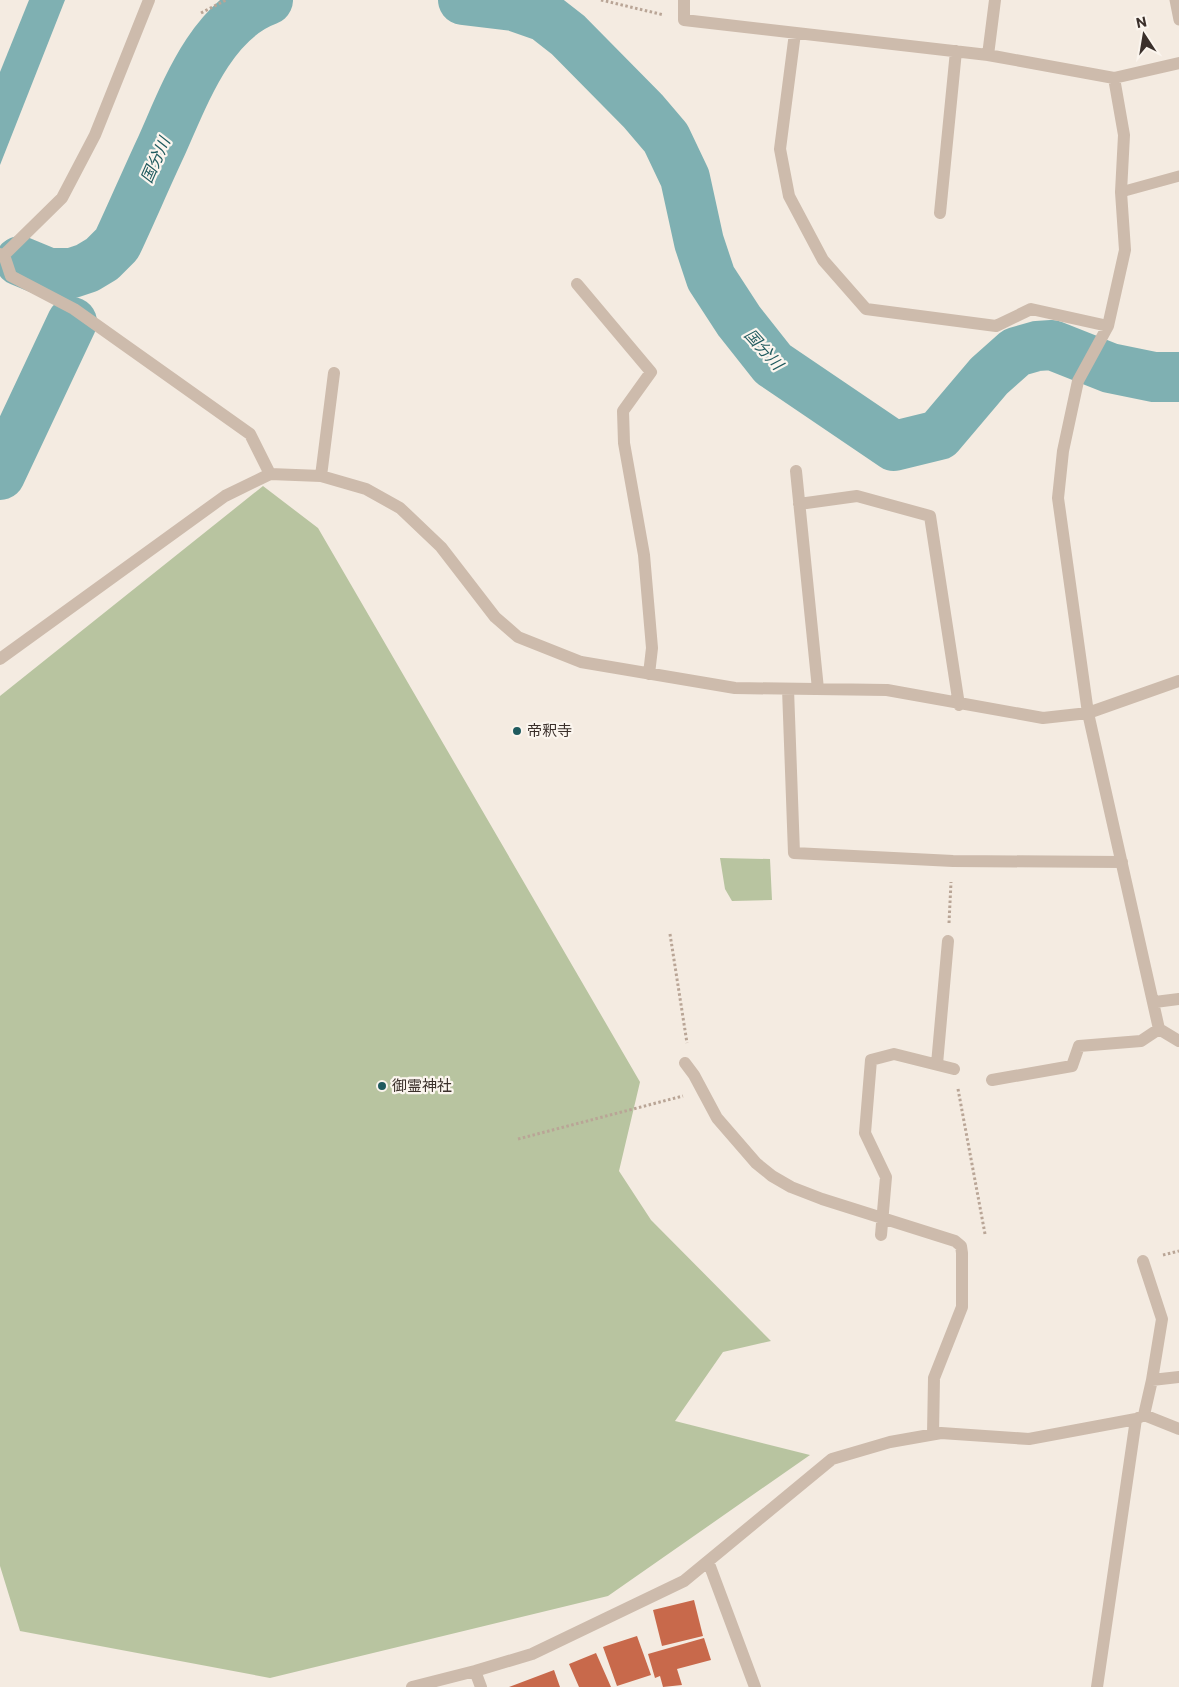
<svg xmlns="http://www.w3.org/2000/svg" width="1179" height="1687" font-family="Commissioner,'Noto Sans JP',sans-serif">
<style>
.green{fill:#b8c4a0}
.water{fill:#7fb0b2}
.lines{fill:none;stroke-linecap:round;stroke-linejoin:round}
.river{stroke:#7fb0b2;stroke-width:50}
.building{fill:#c8694b}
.path{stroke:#b9a596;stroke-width:3;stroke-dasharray:2.5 2.5;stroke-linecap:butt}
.lane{stroke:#cdbbac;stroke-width:11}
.street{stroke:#cdbbac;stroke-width:12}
.poi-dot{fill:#1f5a5e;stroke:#fbf5ee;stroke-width:2}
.labels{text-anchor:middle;stroke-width:4.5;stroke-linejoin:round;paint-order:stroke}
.poi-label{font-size:15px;fill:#3b302b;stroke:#fbf5ee;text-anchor:start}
.water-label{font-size:16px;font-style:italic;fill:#1f5a5e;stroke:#fbf5ee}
</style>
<rect width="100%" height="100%" fill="#f4ebe1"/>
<path class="green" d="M263,486L318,528L640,1082L619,1171L651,1220L771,1341L723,1352L675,1421L810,1455L608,1596L270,1678L20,1631L0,1566V696Z
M720,858L770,859L772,900L732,901L725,889Z"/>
<path class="water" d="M29,0H65L0,165V72Z"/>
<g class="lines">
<path class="river" d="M463,0L514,6L545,17L568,35L643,111L666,138L685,178L699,242L711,278L739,321L773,364L894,446L939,435L989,376L1016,352L1037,346L1052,345L1110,368L1154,377H1179
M20,261L49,273H72L87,268L102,259L117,244C132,212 146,179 161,147C184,96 210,21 268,0
M0,475L72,322"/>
</g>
<path class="building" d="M694,1600L703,1636L662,1646L653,1610Z
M637,1636L651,1675L617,1686L603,1647Z
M704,1638L711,1660L677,1669L682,1685L663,1687L660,1676L655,1678L648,1654Z
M596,1653L611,1687H579L569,1664Z
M554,1670L560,1687H509Z"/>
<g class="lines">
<path class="path" d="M601,0L664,15
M201,13L226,0
M949,923L951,882
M670,934L687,1043
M958,1089L985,1234
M518,1139L683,1096
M1163,1255L1179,1251"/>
<path class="lane" d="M1175,0L1179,20
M1121,192L1179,176"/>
<path class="street" d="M684,0V20L988,55L1114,78L1179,63
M795,33L780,149L789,196L823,260L866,309L996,326L1031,309L1108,326
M988,55L995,0
M1114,78L1124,135L1121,192L1125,250L1108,326L1078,381L1063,451L1058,498L1088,713L1159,1029L1179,1041
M940,213L956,51
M0,254L4,255L11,276L74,309L250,434L270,474L321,476L366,489L400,508L441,547L495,617L518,637L581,662L735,688L887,690L1043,718L1088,713L1179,681
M4,255L62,198L95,135L149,0
M577,284L651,372L623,411L624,443L644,555L652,648L649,674
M796,471L818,689
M321,476L334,373
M799,504L857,496L930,516L959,705
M0,659L225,496L270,474
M788,689L794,853L953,861L1122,862
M1155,1002L1179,999
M685,1063L694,1075L717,1118L756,1163L772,1176L791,1187L822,1199L955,1241L961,1246L962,1253V1307L934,1378L933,1434
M937,1064L948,941
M992,1080L1072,1066L1079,1046L1141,1041L1159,1029
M881,1235L886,1177L865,1133L871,1060L894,1054L954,1069
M1143,1261L1162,1319L1152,1380
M1144,1415L1179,1429
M708,1561L755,1687
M475,1671L481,1687
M412,1687L475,1671L532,1654L684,1581L832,1459L890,1442L941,1433L1029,1439L1136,1419L1144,1415L1152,1380L1179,1377
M1097,1687L1136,1419"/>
</g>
<g class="poi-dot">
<circle cx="517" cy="731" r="5"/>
<circle cx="382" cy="1086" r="5"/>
</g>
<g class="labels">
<g class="poi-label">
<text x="527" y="736">帝釈寺</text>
<text x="392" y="1091">御霊神社</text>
</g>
<g class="water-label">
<text transform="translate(155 160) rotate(-66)" y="6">国分川</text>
<text transform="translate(764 349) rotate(48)" y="6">国分川</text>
</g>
</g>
<g transform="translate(1144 35) rotate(348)" stroke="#fbf5ee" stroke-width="4" paint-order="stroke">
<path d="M0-4L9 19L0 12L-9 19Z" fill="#3b302b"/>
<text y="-8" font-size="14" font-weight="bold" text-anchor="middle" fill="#3b302b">N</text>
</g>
</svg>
